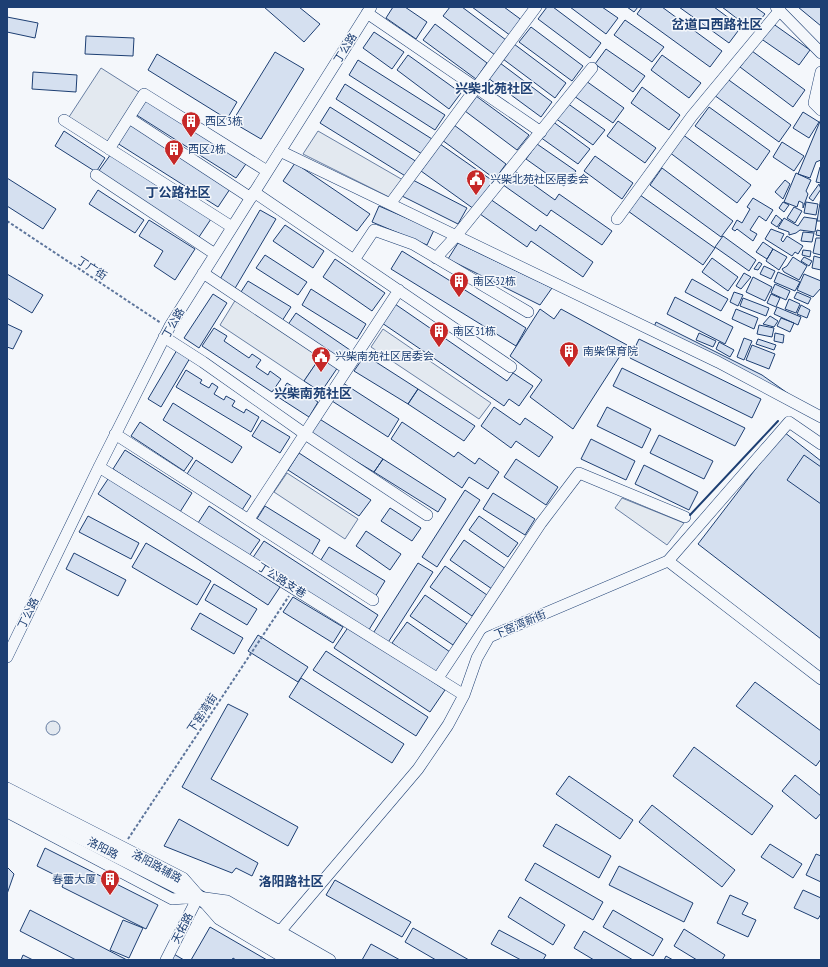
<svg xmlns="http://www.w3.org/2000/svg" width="828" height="967" font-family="'PT Sans Narrow','Noto Sans SC',sans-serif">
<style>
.green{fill:#e3e9f0;stroke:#687fa3}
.building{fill:#d5e0f0;stroke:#1d3f73}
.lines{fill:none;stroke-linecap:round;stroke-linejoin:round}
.minor-casing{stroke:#1d3f73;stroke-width:12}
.major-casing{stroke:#1d3f73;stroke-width:16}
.path{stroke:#5e769c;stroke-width:2;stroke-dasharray:3 2;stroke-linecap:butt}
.minor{stroke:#f4f7fb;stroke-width:11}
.major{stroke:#f4f7fb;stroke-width:14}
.wall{stroke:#1d3f73;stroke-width:2}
.labels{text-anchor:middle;stroke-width:3;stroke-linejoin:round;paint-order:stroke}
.street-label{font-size:11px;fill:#1d3f73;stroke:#f4f7fb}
.poi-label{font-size:11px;fill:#1d3f73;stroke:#f4f7fb;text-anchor:start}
.quarter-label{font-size:13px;font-weight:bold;fill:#1d3f73;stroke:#f4f7fb}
</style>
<rect width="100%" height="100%" fill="#f4f7fb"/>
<path class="green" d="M101,68L142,94L110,144L69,117Z
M318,131L403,180L391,198L303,154Z
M236,299L321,356L304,381L220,325Z
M383,329L491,403L479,419L371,347Z
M287,473L358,519L345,539L274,492Z
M622,498L684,523L667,545L615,508Z
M46 728a7 7 0 1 1 14 0a7 7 0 1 1-14 0Z"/>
<path class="building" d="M264,7H299L320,24L304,42Z
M393,7H405L427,22L416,39L386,18Z
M450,7H462L506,40L495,55L443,16Z
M472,7H504L523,21L511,36Z
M547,7H553L601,43L590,58L538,19Z
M570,7H602L618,18L606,34Z
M627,7H638L634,12Z
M642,7H662L722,51L710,67L637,14Z
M679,7H714L741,27L729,43Z
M722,7H755L765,14L752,30Z
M798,7H821V26Z
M7,17L38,23L35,38L7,32Z
M625,20L664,47L652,62L614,35Z
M772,23L810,50L799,65L760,38Z
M435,24L487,63L476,79L423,40Z
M531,27L583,66L572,81L519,42Z
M374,32L404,52L392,69L363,48Z
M86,36L134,38L133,56L85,54Z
M514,44L566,83L555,98L503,59Z
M606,49L645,76L633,92L595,64Z
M752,51L805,90L793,107L740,67Z
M275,52L304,69L261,139L232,122Z
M157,54L237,102L227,119L148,70Z
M408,55L461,93L449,109L397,70Z
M662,55L701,83L689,98L651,70Z
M358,60L445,115L435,130L349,75Z
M500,63L552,102L541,117L488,78Z
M33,72L77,75L76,92L32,89Z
M726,78L791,125L779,142L714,95Z
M586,81L624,108L613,123L574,96Z
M345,84L432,139L422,154L336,99Z
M642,87L680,115L669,130L631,103Z
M476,96L529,135L517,150L465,111Z
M147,97L248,161L236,178L135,114Z
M567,103L605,130L593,145L555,118Z
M330,107L417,162L407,177L320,123Z
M709,107L770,151L757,170L695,126Z
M803,112L819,122L809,138L793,128Z
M821,119V160L816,162L810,178L798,174Z
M552,121L590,149L578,164L540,137Z
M618,121L656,148L645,163L607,136Z
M129,123L230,189L218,207L117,143Z
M454,125L506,164L495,179L442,140Z
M64,131L105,158L96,172L55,146Z
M682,134L751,185L737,203L669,152Z
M782,142L804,156L794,171L773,157Z
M440,144L493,181L474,209L421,171Z
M537,144L576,171L564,186L526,159Z
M111,154L211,219L199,237L98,172Z
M595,156L633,183L622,199L584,171Z
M295,163L370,214L357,231L283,181Z
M509,167L555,200L559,194L612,231L602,245L551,210L547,216L499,182Z
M820,167H821V183L816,182Z
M662,168L733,221L721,237L650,185Z
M796,173L811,180L806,191L808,194L803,208V203L799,201L797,207L784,202Z
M7,178L56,209L43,229L7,206Z
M409,178L467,208L458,224L400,195Z
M785,180L790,184L783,199L775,192Z
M819,184L821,189L813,201L809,198Z
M98,190L144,220L135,233L89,204Z
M640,195L715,248L703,265L628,211Z
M821,197V221H817Z
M753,198L773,210L766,221L759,216L750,230L757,234L753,241L737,229L735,231L732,229L737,220L742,223L750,209L747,207Z
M490,199L536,231L540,225L593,262L583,277L531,241L527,247L480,214Z
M783,202L789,205L784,212L779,208Z
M806,202L818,204L816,215L804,213Z
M379,206L434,230L427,245L372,222Z
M794,207L802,211L795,223L787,218Z
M260,210L276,219L234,290L219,281Z
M776,215L782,220L777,227L771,223Z
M804,217L817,219L815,232L800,230L796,233L789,235V232L778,228L784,218L798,226Z
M149,220L195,249L175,280L154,266L163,251L139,236Z
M285,225L324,251L313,268L273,241Z
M771,229L784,234L781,240L783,242L787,236L803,246L798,254L795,252L792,256L765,239Z
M817,230L821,231V236L816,235Z
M803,232L814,233L812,242L801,241Z
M723,236L756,260L749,271L715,247Z
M816,238H821V255L813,253Z
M763,242L773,249L767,259L756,252Z
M458,243L552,288L540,305L448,259Z
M773,249L787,257L779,270L766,261Z
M803,250L811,251L810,257L802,255Z
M402,251L526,328L516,346L391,269Z
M265,255L307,282L298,295L256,268Z
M814,256L821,258V270L812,268Z
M793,257L807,266L799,280L784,272L782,269L787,266Z
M804,257L812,261L809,266L801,261Z
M712,258L738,277L728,291L702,272Z
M335,259L385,293L372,311L323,277Z
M759,262L762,264L758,270L754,269Z
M764,266L775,271L771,279L760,274Z
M778,272L800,282L795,291L774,282Z
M744,273L751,277L741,289L736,286Z
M7,274L43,295L32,313L7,298Z
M804,274L821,281V288L813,297L797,290Z
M753,277L772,287L765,301L746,292Z
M692,279L728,299L721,311L685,292Z
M248,281L291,307L282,321L239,295Z
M775,284L790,291L786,300L771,293Z
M311,289L366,324L357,339L302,305Z
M734,292L743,295L738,306L730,302Z
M797,292L811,298L808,304L794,298Z
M213,294L227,303L199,348L184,338Z
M771,294L780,298L776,307L767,303Z
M675,297L733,327L725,344L667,314Z
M743,298L769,308L766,316L740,306Z
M789,299L800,304L796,313L785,309Z
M395,304L507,381L513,373L533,386L519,406L509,399L504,406L382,323Z
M801,305L810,310L807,318L797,314Z
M777,307L801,317L798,325L774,314Z
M540,309L554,319L561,309L627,345L573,429L530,397L542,380L510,356Z
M736,309L758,318L754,329L732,319Z
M296,313L350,350L342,362L287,326Z
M770,316L778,321L774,327L763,324Z
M781,318L794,323L790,332L777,326Z
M656,322L762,375L793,397L654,327Z
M7,324L22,331L13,349L7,347Z
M759,325L774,328L772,337L757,334Z
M214,328L227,336L224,341L249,358L252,354L261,360L256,367L268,375L270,371L281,379L272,392L202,346Z
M699,333L716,341L713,347L696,340Z
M775,333L784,335L783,343L774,341Z
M744,338L752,341L744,360L737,357Z
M639,339L761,399L752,418L630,358Z
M758,339L776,345L774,350L756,344Z
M719,342L734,350L730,357L716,349Z
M752,345L775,354L769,369L746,360Z
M177,350L190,358L161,407L148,399Z
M365,355L418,389L408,404L354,371Z
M321,356L338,367L321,392L304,381Z
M622,368L745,428L735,446L613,386Z
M186,370L202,380L200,383L209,388L212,383L218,387L214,394L224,400L226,396L235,401L232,406L244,413L246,409L259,417L251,432L176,387Z
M287,383L318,402L309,417L278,397Z
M343,383L399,419L388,437L332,401Z
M418,389L475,426L464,441L408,404Z
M173,403L242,447L232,463L163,420Z
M494,407L520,425L525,418L553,437L539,457L516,441L511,448L481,426Z
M607,407L651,429L642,448L597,426Z
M318,418L383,459L374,472L309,433Z
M262,420L290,437L280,453L252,436Z
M140,422L193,458L184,471L131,436Z
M402,422L454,457L458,452L475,464L479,458L499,472L488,489L469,477L462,488L391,439Z
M784,432L821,461V639L698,544Z
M659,435L713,461L704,479L650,453Z
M591,439L635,461L626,480L581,459Z
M125,450L192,493L180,512L113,469Z
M299,453L371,500L359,516L288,470Z
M804,455L821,467V504L787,480Z
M383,459L446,499L438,512L374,472Z
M516,459L558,487L546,505L504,477Z
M196,460L251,496L242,510L187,474Z
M644,465L698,492L689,510L635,484Z
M110,476L280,587L268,605L98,494Z
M465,490L480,500L437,567L422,557Z
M493,493L535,519L525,535L483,509Z
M209,506L260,540L249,556L198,523Z
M265,506L320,540L311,556L255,522Z
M390,508L421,528L412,541L381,521Z
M88,516L139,543L131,559L79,532Z
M479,516L518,543L508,557L469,530Z
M366,531L401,554L390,570L356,546Z
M464,540L506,569L492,589L450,560Z
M264,541L378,615L367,633L252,559Z
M146,543L211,581L197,605L132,567Z
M329,547L385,581L375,597L319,563Z
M74,553L126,580L118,596L66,569Z
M418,563L433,572L387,644L372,635Z
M445,566L487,595L472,616L430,587Z
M214,584L257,609L247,625L205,600Z
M425,595L467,624L453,645L410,616Z
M293,597L343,627L333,643L283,612Z
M200,613L243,638L234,654L191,629Z
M407,622L450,652L435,673L392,643Z
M349,626L445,690L430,712L334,648Z
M258,635L308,667L298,682L248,651Z
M326,651L428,717L416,736L313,670Z
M301,678L404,744L392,763L289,697Z
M755,682L821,731V759L816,766L736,706Z
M228,704L248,714L211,779L298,827L288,846L182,787Z
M694,747L773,806L752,835L673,776Z
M795,775L821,796V813L816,819L782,791Z
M569,776L633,820L620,839L556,794Z
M652,805L735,870L722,887L639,822Z
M179,819L258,863L252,876L236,868L232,873L164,846Z
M556,824L611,856L599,878L543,846Z
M770,844L802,864L793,878L761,857Z
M45,848L158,905L146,929L62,887L65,880L37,866Z
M816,854L821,856V882L806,875Z
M535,863L603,902L593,920L525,880Z
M619,866L693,903L684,922L609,885Z
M7,867L14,874L7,894Z
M335,880L411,922L402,937L326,895Z
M803,890L821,898V914L818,919L794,908Z
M730,895L748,903L742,914L756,920L748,937L717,923Z
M520,897L565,925L553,945L508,917Z
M30,910L127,960H76L20,931Z
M613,910L663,939L653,956L603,927Z
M123,920L143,928L129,958L110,950Z
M210,927L267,960H236L233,958L232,960H191Z
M413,928L469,960H436L405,942Z
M684,929L725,955L722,960H697L674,946Z
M499,930L546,955L543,960H521L491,944Z
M584,931L633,960H594L574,948Z
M371,944L400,960H362Z
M172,953L184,960H168Z
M23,955L33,960H21Z
M666,956L673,960H664Z"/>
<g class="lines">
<g class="minor-casing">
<path id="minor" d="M776,7L821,53
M367,13L541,132
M821,72L814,103L821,110
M129,118L251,198
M64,120L232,227
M109,149L144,94L267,171
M280,151L718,362L821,417
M96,175L215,254
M254,192L511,367
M390,204L536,7
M617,219L692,116L780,10
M436,258L456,236L592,68
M354,260L374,230L413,244L528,312
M203,273L347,369
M164,337L203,362L305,434L427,515
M115,434L373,600
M99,467L464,695
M249,519L399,290
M668,561L789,422L821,444
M7,657L99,467L170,326L371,7
M438,678L541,523L579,473L685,517
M7,788L183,878L219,919L288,960
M7,812L172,899L198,897L227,901L330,960
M277,935L418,769L448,725L464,695L477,658L489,637L668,561L821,679
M166,960L198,897"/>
</g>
<g class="major-casing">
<path id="major" d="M7,800L198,897L308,960
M301,949L320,960"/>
</g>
<path class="path" d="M7,221L161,323
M128,839L289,596"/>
<use href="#minor" class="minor"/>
<use href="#major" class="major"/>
<path class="wall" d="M690,515L778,421"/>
</g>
<defs>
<g id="building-pin" transform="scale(1)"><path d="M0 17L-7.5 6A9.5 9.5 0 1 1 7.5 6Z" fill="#c62828" stroke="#f4f7fb"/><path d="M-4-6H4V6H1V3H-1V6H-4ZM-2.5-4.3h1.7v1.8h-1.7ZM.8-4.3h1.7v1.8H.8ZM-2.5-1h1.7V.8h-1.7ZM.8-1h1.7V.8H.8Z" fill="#fff"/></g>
<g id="civic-pin" transform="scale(1)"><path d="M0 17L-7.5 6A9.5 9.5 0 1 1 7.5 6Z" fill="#c62828" stroke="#f4f7fb"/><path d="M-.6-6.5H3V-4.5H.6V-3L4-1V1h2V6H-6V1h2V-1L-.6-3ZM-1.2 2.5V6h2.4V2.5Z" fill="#fff"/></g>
</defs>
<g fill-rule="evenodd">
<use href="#building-pin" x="191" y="121"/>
<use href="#building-pin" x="174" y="149"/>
<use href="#civic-pin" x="476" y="179"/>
<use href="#building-pin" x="459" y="281"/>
<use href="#building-pin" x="439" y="331"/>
<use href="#building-pin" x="569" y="351"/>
<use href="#civic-pin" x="321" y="356"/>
<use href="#building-pin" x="110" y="879"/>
</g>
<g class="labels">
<g class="street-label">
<text transform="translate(345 48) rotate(-58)" y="4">丁公路</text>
<text transform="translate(92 268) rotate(33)" y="4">丁广街</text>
<text transform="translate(173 323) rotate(-60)" y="4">丁公路</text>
<text transform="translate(282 580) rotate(32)" y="4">丁公路支巷</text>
<text transform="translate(28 613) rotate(-64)" y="4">丁公路</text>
<text transform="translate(520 624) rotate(-23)" y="4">下窑湾新街</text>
<text transform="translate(202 713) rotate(-56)" y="4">下窑湾街</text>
<text transform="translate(103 848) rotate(27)" y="4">洛阳路</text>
<text transform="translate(157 866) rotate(29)" y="4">洛阳路辅路</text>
<text transform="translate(182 928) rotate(-63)" y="4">天佑路</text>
</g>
<g class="poi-label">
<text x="205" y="125">西区3栋</text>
<text x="188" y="153">西区2栋</text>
<text x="490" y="183">兴柴北苑社区居委会</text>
<text x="473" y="285">南区32栋</text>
<text x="453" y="335">南区31栋</text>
<text x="583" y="355">南柴保育院</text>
<text x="335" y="360">兴柴南苑社区居委会</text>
<text x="96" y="883" text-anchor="end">春蕾大厦</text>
</g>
<g class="quarter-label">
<text x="717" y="29">岔道口西路社区</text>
<text x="494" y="93">兴柴北苑社区</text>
<text x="178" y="197">丁公路社区</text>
<text x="313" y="398">兴柴南苑社区</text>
<text x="291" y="886">洛阳路社区</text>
</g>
</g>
<rect width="828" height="967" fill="none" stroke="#1d3f73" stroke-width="16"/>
</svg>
